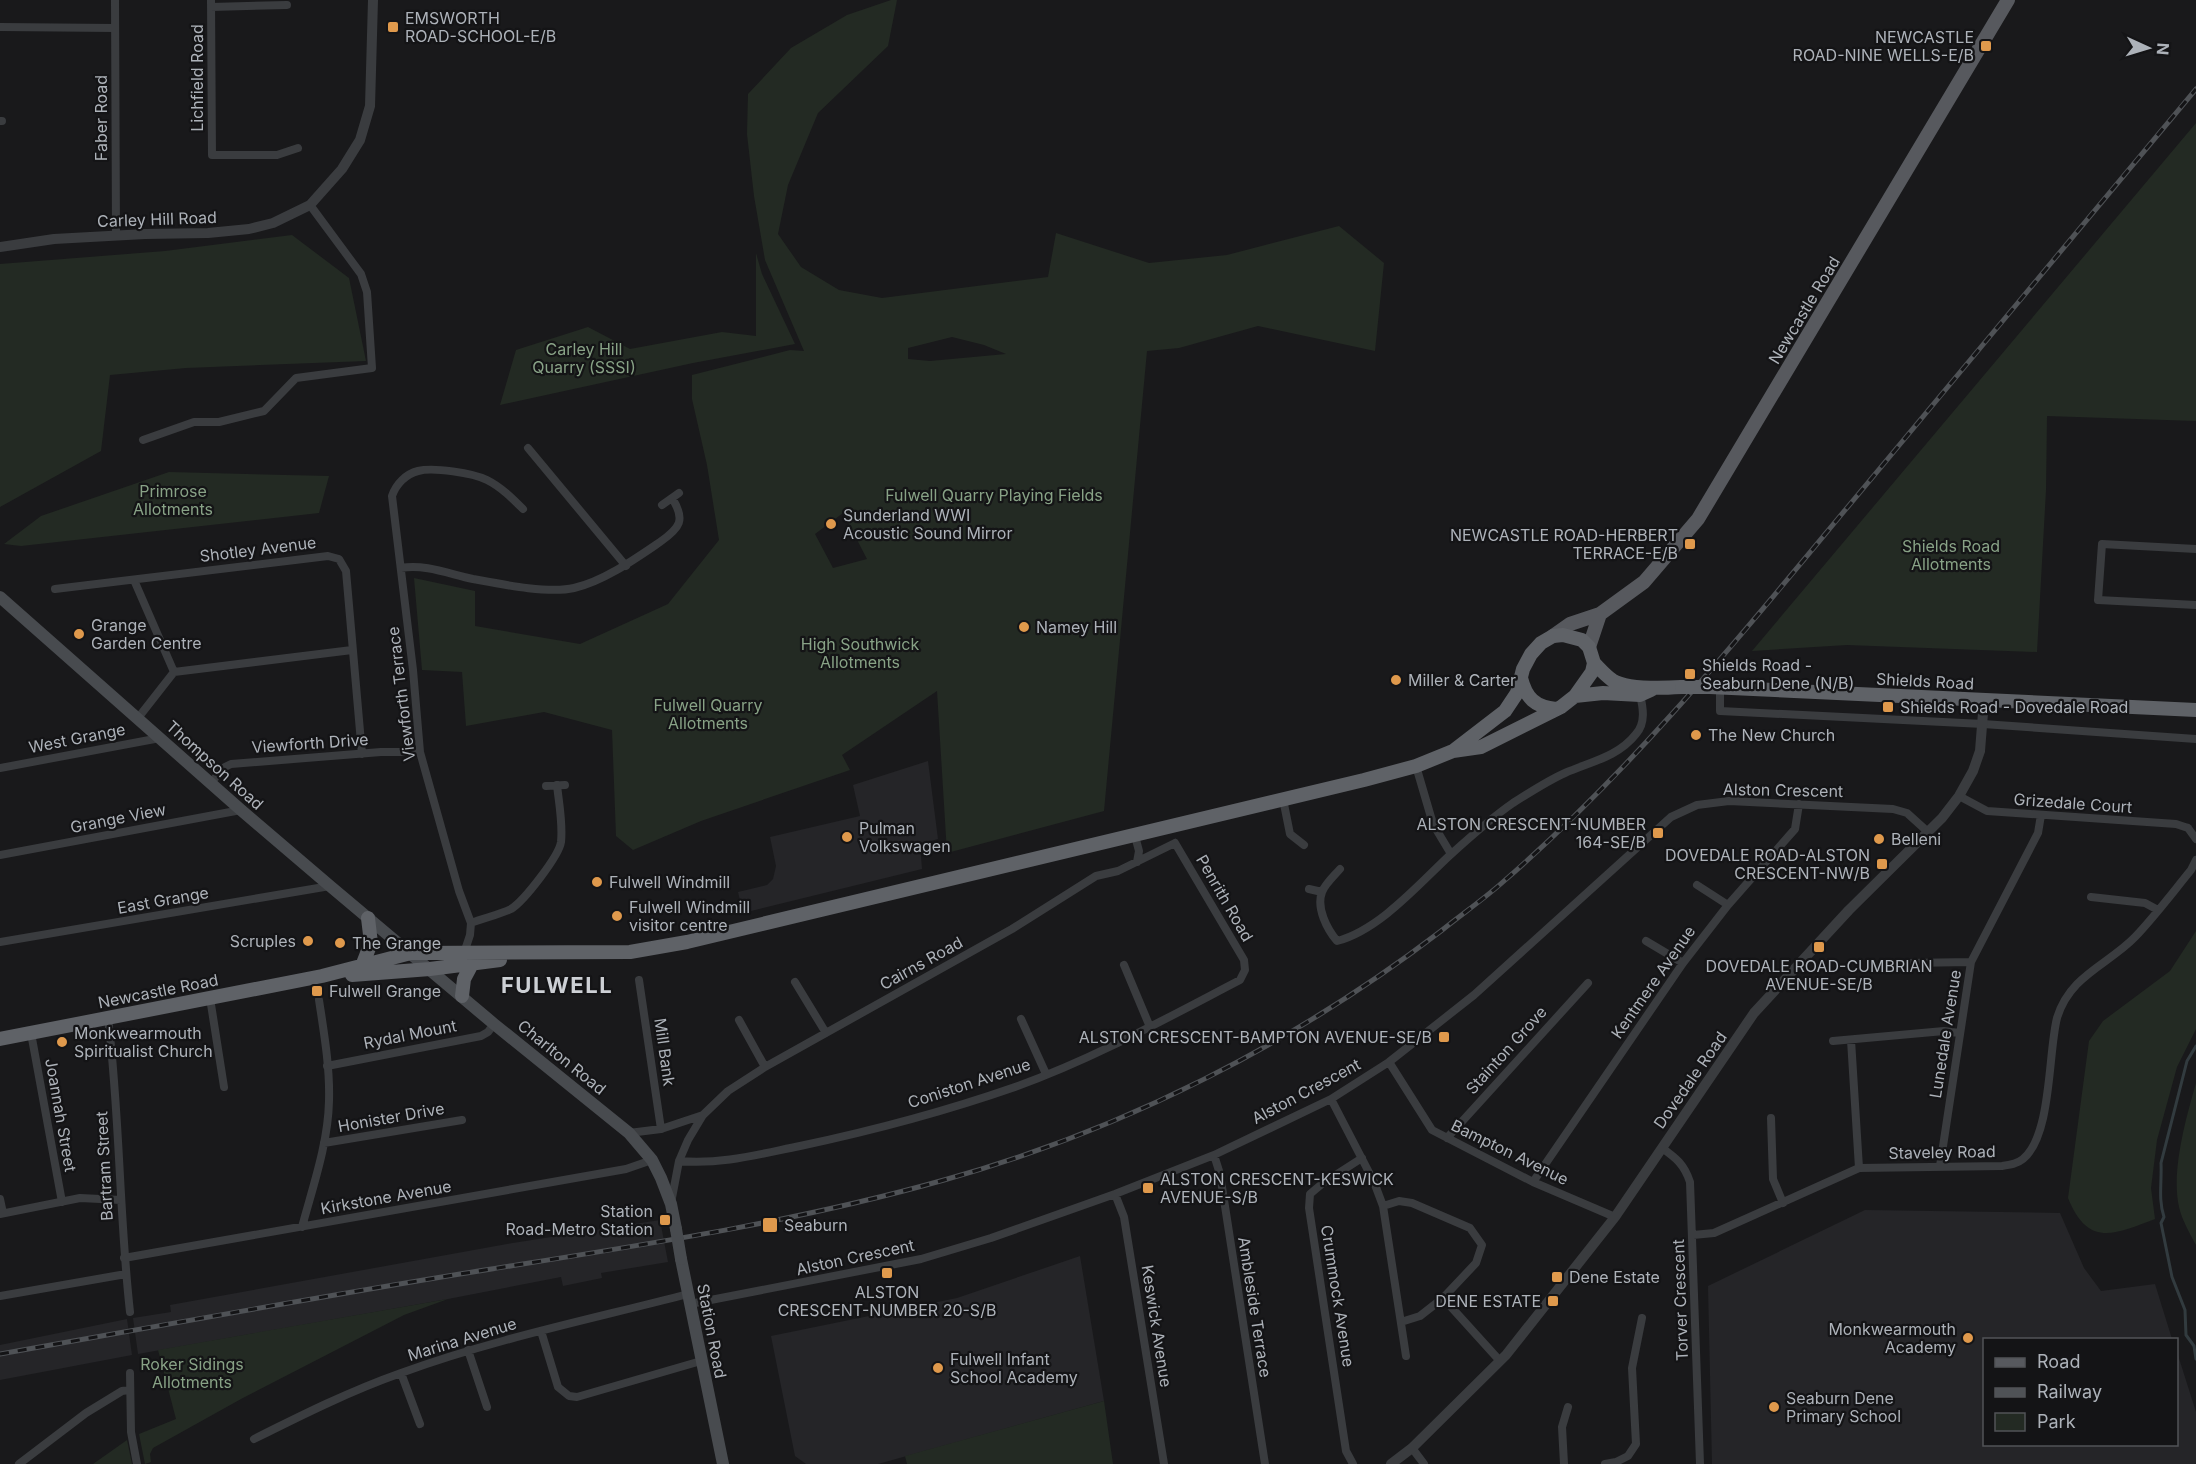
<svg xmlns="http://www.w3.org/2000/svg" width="2196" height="1464" font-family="Inter,sans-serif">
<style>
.built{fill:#252528}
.green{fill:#232a23;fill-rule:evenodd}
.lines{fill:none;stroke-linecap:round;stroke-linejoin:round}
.stream{stroke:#323b3f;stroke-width:3}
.minor{stroke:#3a3c3f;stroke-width:8}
.tertiary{stroke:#3a3c3f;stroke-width:10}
.secondary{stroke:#484b4f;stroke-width:12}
.primary{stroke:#57595e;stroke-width:14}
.trunk{stroke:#5f6267;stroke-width:14}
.rail-casing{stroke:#4f5256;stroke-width:5}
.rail{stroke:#141416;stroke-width:3;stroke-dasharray:9;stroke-linecap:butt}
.secondary-bridge{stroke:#484b4f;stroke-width:12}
.trunk-bridge{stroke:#5f6267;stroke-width:14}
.poi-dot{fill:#df994c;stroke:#141416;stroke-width:2}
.labels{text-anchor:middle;stroke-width:4.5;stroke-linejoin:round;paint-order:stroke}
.poi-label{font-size:16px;fill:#adb2b9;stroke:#141416;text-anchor:start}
.street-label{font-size:16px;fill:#adb2b9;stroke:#141416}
.park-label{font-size:16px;fill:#88a286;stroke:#141416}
.district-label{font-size:22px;font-weight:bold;letter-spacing:1.5px;fill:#cdd0d5;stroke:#141416}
</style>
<rect width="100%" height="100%" fill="#19191b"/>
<path class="built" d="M928,761L938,839L920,844L922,869L743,913L738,892L767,885L773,879L776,866L770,837L860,816L853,785Z
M1865,1210L2060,1213L2084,1268L2101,1291L2155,1284L2172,1339L1984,1340V1444H2176L2177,1352L2196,1412V1464H1712L1708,1286Z
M660,1220L668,1262L601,1273L602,1278L563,1286L561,1277L448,1299L138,1354L133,1318L171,1312L170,1305L507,1244Z
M1080,1256L1104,1401L878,1464H806L795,1456L771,1336L957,1298Z
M127,1319L132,1355L0,1380V1345Z"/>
<path class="green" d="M891,0H897L888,46L818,113L788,185L778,234L801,267L839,290L882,298L1048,277L1056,233L1149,263L1227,255L1339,226L1384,263L1375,351L1258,326L1179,348L1147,351L1104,811L947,853L937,691L842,755L850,770L701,821L633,850L616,836L612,730L544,712L466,726L462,672L422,670L414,578L475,591V626L580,644L668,604L719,540L707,465L692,399V375L790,350L804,351L765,260L754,196L747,134L748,94L791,48L847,15ZM952,337L984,345L1006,354L930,361L908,359V348ZM843,513L867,559L833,568L815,534Z
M2196,123V421L2047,416L2046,490L2037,652L1847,645L1752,651Z
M292,235L349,278L366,361L186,368L110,375L101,451L0,507V264L165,251Z
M756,253L762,274L795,344L693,363L500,405L516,350L588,327L630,349L722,332L756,336Z
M169,472L329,476L319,513L21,546L4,544L41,516Z
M2196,931V1029L2177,1067L2157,1140L2151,1188L2155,1219C2113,1235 2088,1247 2068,1198L2089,1041L2103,1021L2170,971Z
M2196,1083V1245C2190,1234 2182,1220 2179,1207C2171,1171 2186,1118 2196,1083Z
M448,1299L404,1315L241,1399L153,1448L150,1454L151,1462L145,1464L139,1434L176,1419L158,1350Z
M1104,1401L1113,1464H907L905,1456Z
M127,1440L132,1464H93Z"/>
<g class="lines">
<path class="stream" d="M2196,1046L2187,1061L2161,1163C2162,1182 2158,1199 2164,1217L2161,1223L2172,1277L2185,1310L2186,1335L2194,1346L2196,1359"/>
<path class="minor" d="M115,0L116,235
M211,0L212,155H277L298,148
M211,7L287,5
M0,27L115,28
M0,121H2
M143,440L194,422H219L264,411L296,378L372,368L367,292L361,274L310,205
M528,448L626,566
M662,505L679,493
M2196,549L2102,544L2098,600L2196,605
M401,568C426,564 449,574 473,579C500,584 548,594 574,588C604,581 635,559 660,542C680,528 686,520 672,498
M134,580L174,672
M55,589L328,556L339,559L346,571L362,754
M1720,688V711L1983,724L2196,739
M138,718L174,672L352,650
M1416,766L1433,824L1451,854
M0,768L160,738
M211,783L223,768L231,764L381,752H420
M546,786L565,785
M1959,796L1987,811L2176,824L2188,828
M1283,799L1290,834L1304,845
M2188,828L2196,839
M1135,836L1139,851L1137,862
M0,855L241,810
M1340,869C1334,876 1325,884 1322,892C1316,908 1327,929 1337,941C1379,930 1418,885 1449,856C1469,838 1491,818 1513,803C1529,793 1547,781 1565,773C1590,762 1618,757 1636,734C1646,723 1643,707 1640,695
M1697,885L1728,905
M1309,889L1322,892
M2091,897L2145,903L2158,910
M471,923C483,918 499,915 511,909C524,901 559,856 561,842C563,823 559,804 557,785
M1646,941L1683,963
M0,942L330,886
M464,953L470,935L471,923L459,891L420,752L413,670L392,496C396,484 406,474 418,471C433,467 473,473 487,480C501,487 512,498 523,509
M1908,963L1971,962
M1124,965L1150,1027
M639,980L661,1129
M795,982L826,1033
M210,998L224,1087
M108,1018C120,1116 119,1214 130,1312
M1021,1019L1046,1074
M739,1020L765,1067
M31,1033L62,1202
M1851,1040L1859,1168
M1833,1041L1944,1031L1959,1033
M1389,1062L1432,1130L1533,1182L1615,1217
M327,1066L481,1036L488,1032L494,1024
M1331,1099L1374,1182L1383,1206L1406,1356
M703,1115L728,1091L765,1067L1012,929L1096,876L1118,871L1175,843
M1771,1118L1773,1179L1783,1203
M629,1133L661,1129L703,1115L688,1140L679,1161L671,1203
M1447,1138L1588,983
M324,1143L462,1120
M1662,1148C1676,1158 1684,1164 1690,1182L1700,1464
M1214,1155L1220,1174L1265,1464
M679,1161C720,1165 760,1154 800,1146C871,1131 946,1111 1015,1087C1093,1059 1167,1018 1240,980L1245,970L1244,960L1175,843
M1940,1166L1971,962L2038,833L2041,815
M1533,1182L1683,963L1728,905L1795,829L1799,804
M1115,1194L1124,1217L1164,1464
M0,1199L3,1213
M1383,1206L1399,1201L1412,1203L1470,1228L1482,1245L1476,1263L1443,1298L1420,1316L1401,1322
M0,1214L80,1198L121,1200
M302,1227C313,1186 328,1144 329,1101C330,1067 324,1033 319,1000
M1693,1235L1714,1233L1859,1168L2002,1166C2010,1165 2017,1164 2023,1159C2052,1135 2048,1053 2057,1018C2070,975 2108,965 2135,937C2155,916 2173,892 2191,870L2196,860
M124,1258L626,1169L652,1160
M0,1296L126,1274
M1443,1298L1500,1361
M690,1304L921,1259L991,1238L1115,1194L1214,1155L1331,1099L1389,1062L1474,995L1671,817L1697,805L1729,801L1893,809L1907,813L1928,832
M541,1331L558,1387L569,1396L577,1397L701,1361
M468,1350L487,1407
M130,1373L131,1432L137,1464
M401,1373L420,1424
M254,1439C302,1415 350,1391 401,1373C494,1339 592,1319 688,1294
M1412,1448L1424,1464
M19,1464L86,1413L122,1391L129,1390
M1353,1464L1346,1451L1309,1208L1310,1194L1323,1183L1362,1158
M1564,1464L1562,1427L1568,1407
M1605,1464L1616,1462L1628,1456L1636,1444L1632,1368L1642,1318"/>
<path class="tertiary" d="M0,247L54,239L145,234L208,233L249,229L273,223L310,205L342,169L360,140L370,106L373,0
M1391,1464L1412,1448L1506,1355L1615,1217L1754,1013L1849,910L1942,818L1959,796L1973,771L1980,751L1984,700"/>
<path class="secondary" d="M0,597L241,810L330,886L494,1024L629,1133L652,1160L661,1178L671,1204L676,1229
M681,1259L723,1464"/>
<path class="primary" d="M1553,636L1570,624L1600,614L1644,582L1698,519L2008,0
M1589,647L1600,614"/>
<path class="trunk" d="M1594,663C1600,669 1605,675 1612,680C1627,690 1664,688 1682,687
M1521,678C1526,698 1535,707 1556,709
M1710,687L2196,710
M1575,696L1603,693L1640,695L1651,690
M362,966L371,943L368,918
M352,975L430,969L500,960
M462,996L464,979L472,964
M0,1039L322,976L411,953L630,952L687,942L1364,780L1416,766L1453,751L1481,747L1561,707L1575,696L1592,672L1594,663L1589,647L1582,640L1563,635L1553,636L1541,643L1531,654L1523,669L1517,693L1505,711L1453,751"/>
<g class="rail-casing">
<path id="rail" d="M0,1354C153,1327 306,1299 460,1274C622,1248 785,1225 944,1180C1123,1130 1293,1044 1441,931C1462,914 1484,899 1504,881C1632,770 1738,639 1846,509C1963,369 2079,229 2196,89"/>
</g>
<use href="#rail" class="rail"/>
<path class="secondary-bridge" d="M676,1229L681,1259"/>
<path class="trunk-bridge" d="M1682,687H1710"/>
</g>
<g class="poi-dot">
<rect x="387" y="21" width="12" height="12" rx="3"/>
<rect x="1980" y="40" width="12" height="12" rx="3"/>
<circle cx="831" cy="524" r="6"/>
<rect x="1684" y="538" width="12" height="12" rx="3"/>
<circle cx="1024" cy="627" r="6"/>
<circle cx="79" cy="634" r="6"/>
<rect x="1684" y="668" width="12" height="12" rx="3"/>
<circle cx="1396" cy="680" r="6"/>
<rect x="1882" y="701" width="12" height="12" rx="3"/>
<circle cx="1696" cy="735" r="6"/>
<rect x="1652" y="827" width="12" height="12" rx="3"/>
<circle cx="847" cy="837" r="6"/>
<circle cx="1879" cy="839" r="6"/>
<rect x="1876" y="858" width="12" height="12" rx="3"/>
<circle cx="597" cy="882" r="6"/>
<circle cx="617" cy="916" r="6"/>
<circle cx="308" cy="941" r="6"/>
<circle cx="340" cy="943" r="6"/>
<rect x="1813" y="941" width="12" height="12" rx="3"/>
<rect x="311" y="985" width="12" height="12" rx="3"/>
<rect x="1438" y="1031" width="12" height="12" rx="3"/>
<circle cx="62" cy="1042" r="6"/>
<rect x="1142" y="1182" width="12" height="12" rx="3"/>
<rect x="659" y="1214" width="12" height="12" rx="3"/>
<rect x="762" y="1217" width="16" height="16" rx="3"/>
<rect x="881" y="1267" width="12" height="12" rx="3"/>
<rect x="1551" y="1271" width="12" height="12" rx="3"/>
<rect x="1547" y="1295" width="12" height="12" rx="3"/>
<circle cx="1968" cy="1338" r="6"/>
<circle cx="938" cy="1368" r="6"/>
<circle cx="1774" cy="1407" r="6"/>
</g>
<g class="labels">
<g class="poi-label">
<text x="405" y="24">EMSWORTH<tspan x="405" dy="18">ROAD-SCHOOL-E/B</tspan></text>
<text x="1974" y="43" text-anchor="end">NEWCASTLE<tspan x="1974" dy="18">ROAD-NINE WELLS-E/B</tspan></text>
<text x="843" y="521">Sunderland WWI<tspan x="843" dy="18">Acoustic Sound Mirror</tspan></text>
<text x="1678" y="541" text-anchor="end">NEWCASTLE ROAD-HERBERT<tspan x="1678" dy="18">TERRACE-E/B</tspan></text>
<text x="91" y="631">Grange<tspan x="91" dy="18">Garden Centre</tspan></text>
<text x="1036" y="633">Namey Hill</text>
<text x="1702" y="671">Shields Road -<tspan x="1702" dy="18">Seaburn Dene (N/B)</tspan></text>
<text x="1408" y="686">Miller &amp; Carter</text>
<text x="1900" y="713">Shields Road - Dovedale Road</text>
<text x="1708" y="741">The New Church</text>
<text x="1646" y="830" text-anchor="end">ALSTON CRESCENT-NUMBER<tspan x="1646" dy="18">164-SE/B</tspan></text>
<text x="859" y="834">Pulman<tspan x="859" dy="18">Volkswagen</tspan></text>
<text x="1891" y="845">Belleni</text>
<text x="1870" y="861" text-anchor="end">DOVEDALE ROAD-ALSTON<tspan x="1870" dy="18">CRESCENT-NW/B</tspan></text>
<text x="609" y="888">Fulwell Windmill</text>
<text x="629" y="913">Fulwell Windmill<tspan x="629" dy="18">visitor centre</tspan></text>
<text x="296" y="947" text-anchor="end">Scruples</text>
<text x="352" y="949">The Grange</text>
<text x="1819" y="972" text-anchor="middle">DOVEDALE ROAD-CUMBRIAN<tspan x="1819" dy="18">AVENUE-SE/B</tspan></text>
<text x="329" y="997">Fulwell Grange</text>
<text x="74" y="1039">Monkwearmouth<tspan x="74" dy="18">Spiritualist Church</tspan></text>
<text x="1432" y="1043" text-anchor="end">ALSTON CRESCENT-BAMPTON AVENUE-SE/B</text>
<text x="1160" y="1185">ALSTON CRESCENT-KESWICK<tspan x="1160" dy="18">AVENUE-S/B</tspan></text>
<text x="653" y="1217" text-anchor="end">Station<tspan x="653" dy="18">Road-Metro Station</tspan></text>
<text x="784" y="1231">Seaburn</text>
<text x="1569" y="1283">Dene Estate</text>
<text x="887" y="1298" text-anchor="middle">ALSTON<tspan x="887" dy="18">CRESCENT-NUMBER 20-S/B</tspan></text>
<text x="1541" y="1307" text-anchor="end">DENE ESTATE</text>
<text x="1956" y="1335" text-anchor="end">Monkwearmouth<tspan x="1956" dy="18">Academy</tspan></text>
<text x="950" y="1365">Fulwell Infant<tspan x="950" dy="18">School Academy</tspan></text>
<text x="1786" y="1404">Seaburn Dene<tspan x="1786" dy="18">Primary School</tspan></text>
</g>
<g class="street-label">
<text transform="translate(197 78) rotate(-90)" y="6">Lichfield Road</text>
<text transform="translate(101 118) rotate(-90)" y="6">Faber Road</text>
<text transform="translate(157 219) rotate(-2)" y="6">Carley Hill Road</text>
<text transform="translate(1804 310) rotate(-59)" y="6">Newcastle Road</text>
<text transform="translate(258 549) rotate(-7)" y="6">Shotley Avenue</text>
<text transform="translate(1925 681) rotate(3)" y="6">Shields Road</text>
<text transform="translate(401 694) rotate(-97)" y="6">Viewforth Terrace</text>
<text transform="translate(77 738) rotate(-11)" y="6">West Grange</text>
<text transform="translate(310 743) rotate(-4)" y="6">Viewforth Drive</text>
<text transform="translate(215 765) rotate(42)" y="6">Thompson Road</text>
<text transform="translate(1783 790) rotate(1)" y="6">Alston Crescent</text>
<text transform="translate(2073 803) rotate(4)" y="6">Grizedale Court</text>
<text transform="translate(118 818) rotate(-11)" y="6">Grange View</text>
<text transform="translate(1225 898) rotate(60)" y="6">Penrith Road</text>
<text transform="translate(163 900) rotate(-10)" y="6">East Grange</text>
<text transform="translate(921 963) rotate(-29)" y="6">Cairns Road</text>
<text transform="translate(1653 982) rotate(-55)" y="6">Kentmere Avenue</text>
<text transform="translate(158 991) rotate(-11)" y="6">Newcastle Road</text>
<text transform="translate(410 1034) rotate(-11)" y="6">Rydal Mount</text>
<text transform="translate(1945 1034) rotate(-81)" y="6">Lunedale Avenue</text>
<text transform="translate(1506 1050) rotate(-48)" y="6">Stainton Grove</text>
<text transform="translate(665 1052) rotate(82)" y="6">Mill Bank</text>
<text transform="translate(562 1057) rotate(39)" y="6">Charlton Road</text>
<text transform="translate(1690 1080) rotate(-55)" y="6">Dovedale Road</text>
<text transform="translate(969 1083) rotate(-18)" y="6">Coniston Avenue</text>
<text transform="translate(1306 1091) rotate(-28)" y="6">Alston Crescent</text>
<text transform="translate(61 1115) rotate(80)" y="6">Joannah Street</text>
<text transform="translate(391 1117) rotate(-10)" y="6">Honister Drive</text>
<text transform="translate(1510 1152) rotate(26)" y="6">Bampton Avenue</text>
<text transform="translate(1942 1152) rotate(-1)" y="6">Staveley Road</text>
<text transform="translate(104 1166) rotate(-93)" y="6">Bartram Street</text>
<text transform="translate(386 1197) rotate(-10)" y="6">Kirkstone Avenue</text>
<text transform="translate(855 1257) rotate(-12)" y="6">Alston Crescent</text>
<text transform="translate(1338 1296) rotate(81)" y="6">Crummock Avenue</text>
<text transform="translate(1680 1300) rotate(-92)" y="6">Torver Crescent</text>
<text transform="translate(1255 1307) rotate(81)" y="6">Ambleside Terrace</text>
<text transform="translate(1157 1326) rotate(81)" y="6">Keswick Avenue</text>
<text transform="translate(712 1331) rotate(79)" y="6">Station Road</text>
<text transform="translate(462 1339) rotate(-17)" y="6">Marina Avenue</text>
</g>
<g class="park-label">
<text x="584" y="355">Carley Hill<tspan x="584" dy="18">Quarry (SSSI)</tspan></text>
<text x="173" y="497">Primrose<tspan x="173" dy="18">Allotments</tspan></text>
<text x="994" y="501">Fulwell Quarry Playing Fields</text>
<text x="1951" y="552">Shields Road<tspan x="1951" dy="18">Allotments</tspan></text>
<text x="860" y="650">High Southwick<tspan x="860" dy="18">Allotments</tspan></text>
<text x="708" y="711">Fulwell Quarry<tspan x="708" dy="18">Allotments</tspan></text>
<text x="192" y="1370">Roker Sidings<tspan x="192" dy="18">Allotments</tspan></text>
</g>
<g class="district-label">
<text x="557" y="993">FULWELL</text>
</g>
</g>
<rect x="1983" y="1338" width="195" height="108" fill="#141416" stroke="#515357" stroke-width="1.5"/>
<rect x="1995" y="1358" width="30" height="9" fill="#57595e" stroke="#515357" stroke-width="1.5"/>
<text x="2037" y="1368" font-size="18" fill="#adb2b9">Road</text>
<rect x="1995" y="1388" width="30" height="9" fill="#4f5256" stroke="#515357" stroke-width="1.5"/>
<text x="2037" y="1398" font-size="18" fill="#adb2b9">Railway</text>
<rect x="1995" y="1413" width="30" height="18" fill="#232a23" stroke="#515357" stroke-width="1.5"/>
<text x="2037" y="1428" font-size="18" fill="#adb2b9">Park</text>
<g transform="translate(2148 48) rotate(94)" stroke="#141416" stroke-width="4.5" paint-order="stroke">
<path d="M0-4.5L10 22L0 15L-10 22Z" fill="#adb2b9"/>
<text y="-9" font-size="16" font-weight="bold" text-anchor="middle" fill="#adb2b9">N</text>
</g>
</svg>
